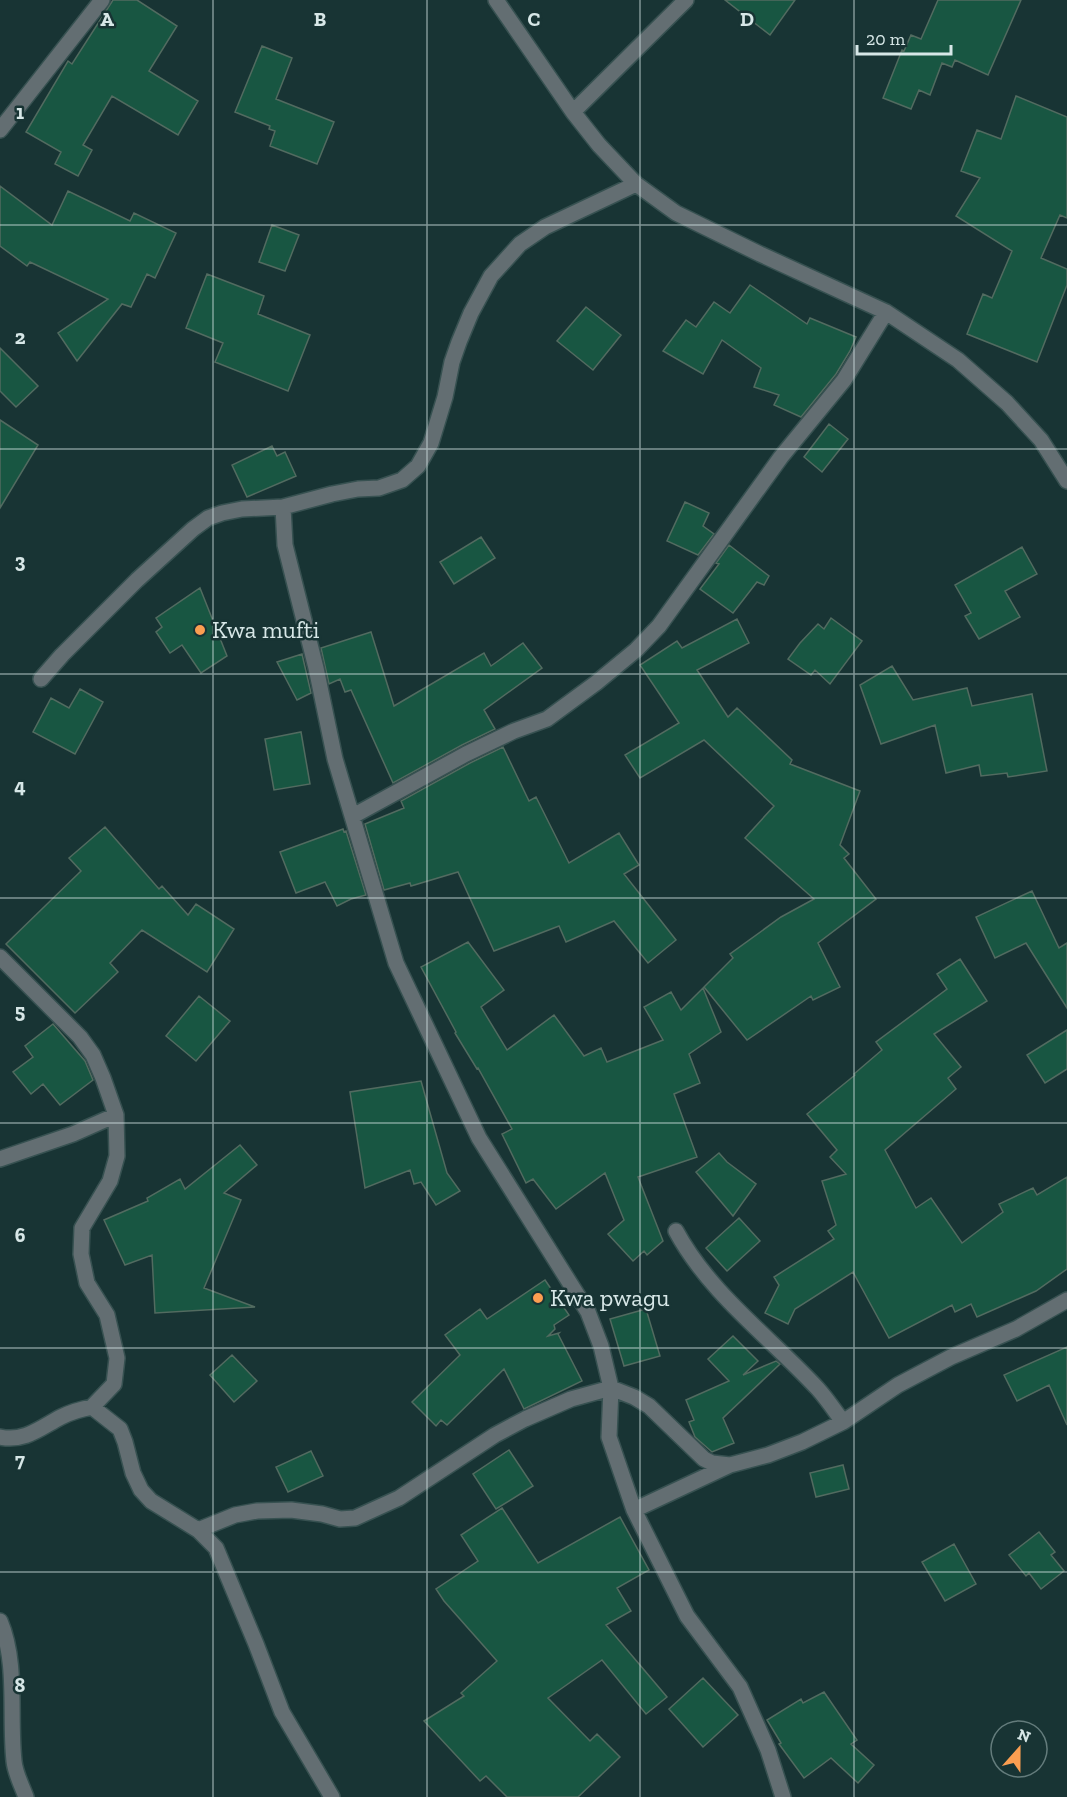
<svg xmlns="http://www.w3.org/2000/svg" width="1067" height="1797" font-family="'Zilla Slab',serif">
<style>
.building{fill:#185642;stroke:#526b60;stroke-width:1.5}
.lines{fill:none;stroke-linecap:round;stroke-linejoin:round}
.minor-casing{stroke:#375151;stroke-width:18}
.minor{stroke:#636e72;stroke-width:15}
.grid{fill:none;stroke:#d7e7e7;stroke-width:1.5;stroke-opacity:0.55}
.poi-dot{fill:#fb9e51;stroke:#183434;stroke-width:2}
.labels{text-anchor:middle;stroke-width:5;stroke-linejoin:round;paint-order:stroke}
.poi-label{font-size:24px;fill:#d7e7e7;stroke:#183434;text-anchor:start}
.grid-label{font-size:20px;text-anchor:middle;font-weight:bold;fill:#d7e7e7;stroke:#183434;stroke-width:5;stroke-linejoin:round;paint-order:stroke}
</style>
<rect width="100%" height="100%" fill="#183434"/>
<path class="building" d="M113,0H137L177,26L149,71L198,101L178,135L112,96L83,145L92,150L78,176L55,164L61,152L26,132L68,61L72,64Z
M725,0H795L770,35Z
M938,0H1021L988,75L955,60L952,67L942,63L930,95L919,90L911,109L883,98L902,50L904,51L911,35L921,39Z
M262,46L292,58L276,99L334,122L317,164L270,146L275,131L269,129L270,126L235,112Z
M1016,96L1067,117V218L1060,215L1041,258L1067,269V285L1037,362L967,334L983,294L992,298L1012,251L956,216L980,178L961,171L977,130L1001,139Z
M0,186L52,225L68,191L130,221L134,213L176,233L155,278L147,274L131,307L122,304L77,361L58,333L108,299L30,262L27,266L0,246Z
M272,225L299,235L285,271L259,262Z
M207,274L264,296L258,314L310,335L288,391L215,362L223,343L186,328Z
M750,285L807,324L810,318L856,337L850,351L836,374L801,417L774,405L779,395L754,387L761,368L722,340L703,374L663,351L686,320L696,327L714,302L730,313Z
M586,307L621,335L593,370L557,341Z
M0,348L38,386L16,407L0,391Z
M0,420L38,445L0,508Z
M829,424L848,439L822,472L804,457Z
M272,446L277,456L285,452L296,476L247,497L232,465Z
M685,502L709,513L703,526L714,534L698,555L667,541Z
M481,537L495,558L454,584L440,562Z
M729,545L769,576L764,585L757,582L733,613L700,589L719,564L716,563Z
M1022,547L1037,574L1005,591L1020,617L979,639L965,616L971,613L955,585Z
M200,588L227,656L201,673L182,645L170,653L156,632L162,627L156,618Z
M831,618L862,641L830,684L815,670L811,675L788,659L800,643L818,624L824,629Z
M737,619L749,643L697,670L728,717L737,708L792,760L790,764L860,791L840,845L849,854L844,858L876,899L818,943L840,987L813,1000L811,996L747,1040L704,987L733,958L730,954L781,917L814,899L745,838L774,806L704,740L640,778L625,755L679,723L640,665L677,641L682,648Z
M371,632L394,706L484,653L491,666L523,643L542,668L484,710L495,729L462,745L393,783L351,690L345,692L340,679L329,684L321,648Z
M302,654L311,693L297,700L277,662Z
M892,666L913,700L967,688L972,706L1032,694L1047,771L1008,777L1007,773L981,776L979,765L946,773L935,725L881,744L860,685Z
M80,689L103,702L75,754L33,732L51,698L69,708Z
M301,732L310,784L274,790L265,739Z
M503,747L529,801L536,797L569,863L619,833L639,865L624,874L676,940L648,963L614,921L566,942L559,926L494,951L458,872L411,886L410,883L384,890L365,824L404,808L401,801L470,763Z
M105,827L159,889L162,886L188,915L196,904L234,929L207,972L142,930L110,963L118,972L75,1013L6,944L81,871L69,858Z
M343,829L344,832L346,831L366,895L351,899L337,906L325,882L296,893L280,852Z
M1032,891L1059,948L1067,943V1008L1026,943L995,958L976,917Z
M468,942L504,990L481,1007L507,1050L554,1015L584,1056L601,1048L607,1062L663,1040L644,1007L671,992L681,1010L703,988L721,1032L689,1054L700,1083L674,1094L697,1157L638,1177L663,1241L647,1255L644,1251L633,1261L608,1234L624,1220L605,1173L556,1209L533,1179L526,1183L502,1134L512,1129L478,1068L477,1069L455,1033L456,1032L421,967Z
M960,959L987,1001L934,1034L961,1067L948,1078L956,1089L885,1150L916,1208L931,1198L962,1243L1003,1212L999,1204L1033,1188L1037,1195L1067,1177V1269L1036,1291L977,1317L971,1304L955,1312L952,1305L889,1338L853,1272L795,1309L788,1324L765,1313L779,1285L774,1277L834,1239L828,1231L836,1225L822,1181L846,1174L830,1157L837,1150L807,1114L855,1075L854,1074L882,1050L876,1042L947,989L937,974Z
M199,996L230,1021L196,1061L166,1036Z
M53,1024L85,1061L93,1080L60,1105L43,1084L31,1094L13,1072L33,1057L25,1046Z
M1067,1030V1069L1045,1083L1027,1055Z
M421,1081L447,1173L460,1191L436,1205L421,1182L414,1184L410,1170L365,1188L350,1092Z
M240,1145L257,1165L224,1193L241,1200L204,1288L255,1307L155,1313L152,1255L125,1265L104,1220L148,1201L147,1198L180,1179L185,1189Z
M719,1153L727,1162L756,1184L733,1216L696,1172Z
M739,1218L760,1241L727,1271L706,1248Z
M545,1280L569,1315L554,1325L555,1329L548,1336L559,1333L558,1334L582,1381L524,1409L504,1369L447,1425L441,1420L436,1426L412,1402L460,1355L445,1335L480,1309L487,1319Z
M646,1309L660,1356L624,1366L610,1319Z
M733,1336L758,1361L743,1375L776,1361L780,1364L723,1418L734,1443L712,1452L695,1437L689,1422L694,1420L686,1400L729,1381L708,1359Z
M1067,1347V1425L1049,1385L1017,1401L1004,1375Z
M232,1355L257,1381L234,1402L210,1375Z
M509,1450L533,1486L496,1509L473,1474Z
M311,1451L323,1476L288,1492L276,1467Z
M843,1465L849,1489L816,1497L810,1473Z
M502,1508L538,1563L620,1517L649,1570L617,1588L631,1611L606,1625L667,1697L646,1714L602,1660L548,1698L590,1741L597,1734L620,1757L578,1797H507L486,1776L480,1781L424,1721L464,1696L461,1693L497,1661L444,1601L436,1589L478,1561L461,1535Z
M1039,1532L1055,1552L1051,1555L1064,1571L1041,1589L1029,1573L1026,1576L1009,1555Z
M954,1544L976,1584L945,1601L922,1562Z
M703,1678L738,1715L703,1747L669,1709Z
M824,1692L857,1740L851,1744L874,1765L858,1783L831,1758L804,1778L779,1744L781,1743L767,1720L801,1699L803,1703Z"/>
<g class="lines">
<g class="minor-casing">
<path id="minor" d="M496,0L573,112L599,145L636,184L676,213L760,254L886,312L958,360L1007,403L1041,440L1067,481
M573,112L686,0
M0,130L102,0
M283,507L285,545L316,668L335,759L396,963L479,1138L588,1312L601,1346L611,1388L609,1437L634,1510L687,1616L740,1687L768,1750L783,1797
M41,679L62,655L137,580L193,529L208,518L222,513L242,509L283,507L332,494L358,489L379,488L402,480L418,466L431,443L445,397L452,362L459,342L471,313L491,276L520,244L545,227L636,184
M353,816L466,754L514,731L547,719L596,683L636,650L659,626L781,457L844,380L886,312
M0,957L80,1037L93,1055L103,1078L116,1115L117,1156L110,1181L82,1228L81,1254L87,1283L107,1315L117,1358L114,1384L92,1407
M0,1159L73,1134L116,1115
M676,1231C710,1294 770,1337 818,1389C827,1399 835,1411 843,1422
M0,1437C25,1442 40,1428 61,1417C71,1412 81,1409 92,1407L120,1429L125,1442L133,1473L141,1490L151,1501L198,1530L216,1548L256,1644L282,1712L332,1797
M634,1510L730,1465L768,1455L802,1442L843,1422L898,1385L951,1357L1016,1329L1067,1300
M198,1530L235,1515L257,1511L291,1510L322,1514L340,1519L355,1518L399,1498L495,1435L525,1419L571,1399L611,1388L634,1397L649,1406L704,1459L712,1463L730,1465
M0,1621C18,1663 9,1716 14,1761C15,1773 22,1786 26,1797"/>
</g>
<use href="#minor" class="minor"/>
</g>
<path class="grid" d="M213,0V1797M427,0V1797M640,0V1797M854,0V1797M0,225H1067M0,449H1067M0,674H1067M0,898H1067M0,1123H1067M0,1348H1067M0,1572H1067"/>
<g class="poi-dot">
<circle cx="200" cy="630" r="6"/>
<circle cx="538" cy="1298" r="6"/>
</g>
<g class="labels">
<g class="poi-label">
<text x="212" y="638">Kwa mufti</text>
<text x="550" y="1306">Kwa pwagu</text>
</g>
</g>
<g class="grid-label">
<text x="107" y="26">A</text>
<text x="320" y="26">B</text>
<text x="534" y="26">C</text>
<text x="747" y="26">D</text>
<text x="20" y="119">1</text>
<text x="20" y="344">2</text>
<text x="20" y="568">3</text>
<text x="20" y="793">4</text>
<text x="20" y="1018">5</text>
<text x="20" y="1242">6</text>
<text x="20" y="1467">7</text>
<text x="20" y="1692">8</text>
</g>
<g transform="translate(1019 1749) rotate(21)"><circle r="28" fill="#183434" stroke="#647c7c" stroke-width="1.5"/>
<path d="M0-4.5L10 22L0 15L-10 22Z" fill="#fb9e51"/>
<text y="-9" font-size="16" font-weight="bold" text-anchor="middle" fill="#d7e7e7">N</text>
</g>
<path d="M857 45v9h94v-9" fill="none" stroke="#d7e7e7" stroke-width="3"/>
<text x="866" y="45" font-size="18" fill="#d7e7e7" stroke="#183434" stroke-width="4.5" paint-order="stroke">20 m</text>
</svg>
